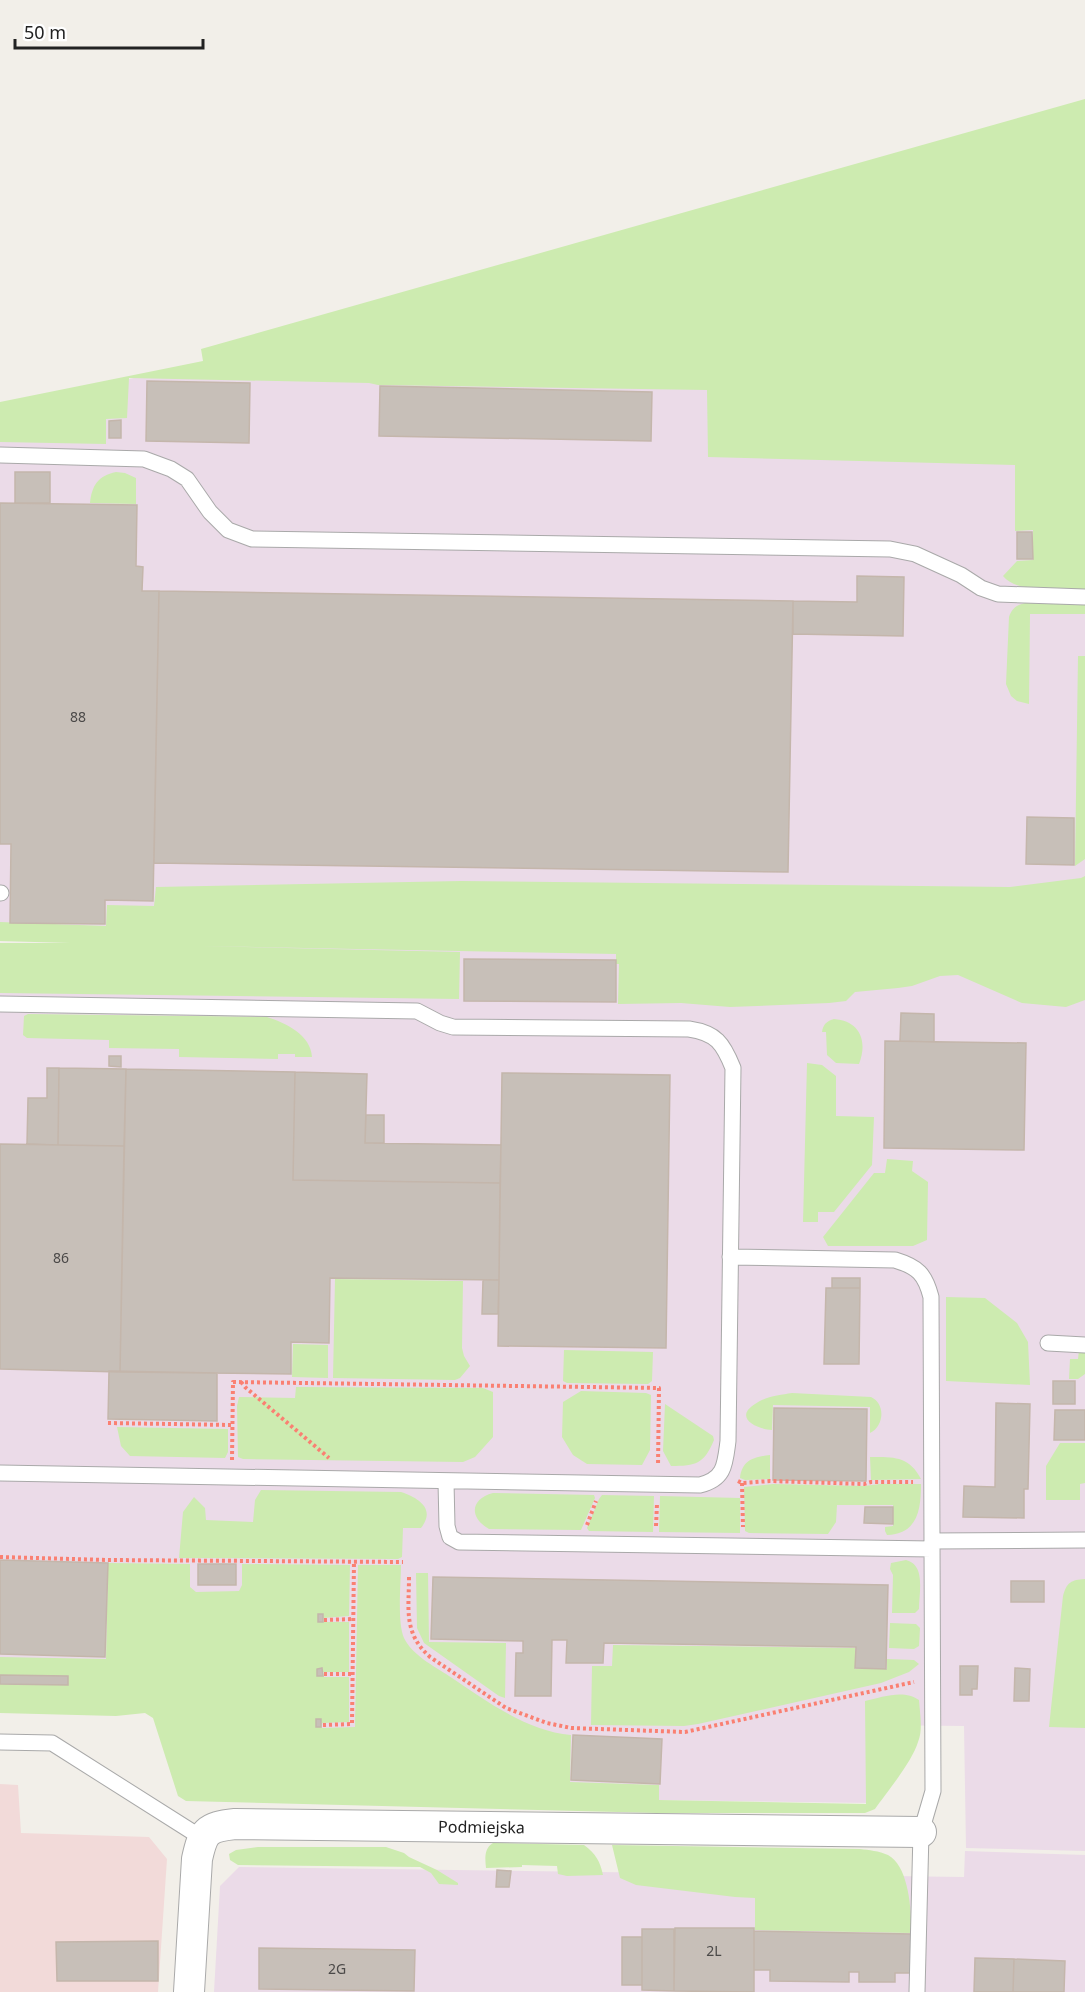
<svg xmlns="http://www.w3.org/2000/svg" width="1085" height="1992" font-family="'Noto Sans',sans-serif">
<style>
.commercial{fill:#f2dad9}
.industrial{fill:#ebdbe8}
.grass{fill:#cdebb0}
.building{fill:#c7bfb8;stroke:#c4b6ab;stroke-width:1.5}
.lines{fill:none;stroke-linecap:round;stroke-linejoin:round}
.service-casing{stroke:#a9a9a9;stroke-width:17}
.minor-casing{stroke:#a9a9a9;stroke-width:32}
.path{stroke:#fa8072;stroke-width:4;stroke-dasharray:3 3;stroke-linecap:butt}
.service{stroke:#fff;stroke-width:15}
.minor{stroke:#fff;stroke-width:30}
.labels{text-anchor:middle;stroke-width:4.5;stroke-linejoin:round;paint-order:stroke}
.number-label{font-size:14px;fill:#4b4948}
.street-label{font-size:16px;fill:#222;stroke:#fff}
</style>
<rect width="100%" height="100%" fill="#f2efe9"/>
<path class="commercial" d="M0,1784L18,1785L21,1833L149,1837L167,1859L158,1992H0Z"/>
<path class="industrial" d="M1085,102V956L0,940V404L206,364Z
M0,943L1085,958V1851L966,1848L964,1726L871,1725V1803L180,1793L151,1701L0,1700Z
M965,1851L1085,1855V1992H214L220,1886L239,1867L964,1877Z"/>
<path class="grass" d="M1085,99V591C1064,590 1017,594 1003,576L1017,561L1033,560V530L1015,531V465L708,457L707,390L378,385L369,383L129,378L127,418L106,419V444L0,442V402L203,361L201,349Z
M116,472L125,473L136,478V504L90,503C92,485 98,476 116,472Z
M1025,603L1085,604V614H1030L1029,704L1017,701L1011,696L1006,684L1009,617C1012,608 1017,605 1025,603Z
M1078,656H1085V859L1075,866Z
M1085,876V1000L1066,1007L1022,1003L958,975L940,976L912,986L898,988L855,992L846,1001L829,1003L730,1007L681,1003L618,1004L619,964H616V954L198,946L460,952L459,999L0,993V943H70L0,941V922L106,926L107,905L154,906L156,887L461,881L1010,887L1081,878Z
M28,1014L267,1017C286,1023 311,1035 312,1057H295V1054H278V1059L179,1057V1049L109,1048V1040L27,1038L23,1035L24,1016Z
M834,1019C860,1021 868,1041 859,1064L836,1063L827,1055L826,1032H822C823,1024 827,1021 834,1019Z
M807,1063L822,1065L836,1076V1116L874,1117L872,1165L834,1212H818V1222H803Z
M887,1159L913,1161L912,1171L928,1182L927,1240L913,1246H828L823,1237L874,1173H885Z
M335,1279L463,1281L462,1348L464,1356L470,1366L460,1378L455,1380L333,1378Z
M946,1297L985,1298L1017,1323L1028,1342L1030,1385L946,1381Z
M293,1344L328,1345V1378L292,1377Z
M564,1350L653,1352L652,1381L648,1384L567,1383L563,1381Z
M1079,1350H1085V1374L1078,1379H1069L1070,1359H1078Z
M296,1387L483,1388L493,1392V1437L475,1457L463,1462L243,1459L238,1457L237,1406L239,1397L295,1398Z
M581,1391L646,1393L651,1395L650,1450L642,1465L587,1464L573,1455L562,1437L563,1402Z
M792,1393L871,1397C886,1404 884,1426 870,1433V1407L773,1405L772,1430C757,1429 733,1418 755,1404C766,1396 780,1395 792,1393Z
M665,1404L713,1436L714,1440C704,1464 696,1466 671,1466L663,1451Z
M117,1427L228,1429V1452L225,1458L130,1456L121,1446Z
M1060,1443H1085V1483L1080,1484V1500H1046V1466Z
M770,1455V1479L745,1480L740,1478C742,1460 754,1457 770,1455Z
M870,1457C894,1457 909,1456 921,1479L871,1480Z
M773,1484L864,1486L880,1484H921C921,1509 918,1534 887,1535L885,1531V1527L893,1526V1505H837L836,1522L828,1534L749,1533L745,1531L744,1487Z
M261,1490L401,1492C419,1498 436,1509 421,1528H403L402,1557L398,1559L179,1558L183,1512L194,1497L205,1508L206,1520L253,1522L255,1500Z
M493,1493L594,1495L595,1498L581,1530L489,1529C469,1518 470,1499 493,1493Z
M602,1495L654,1496L653,1532L589,1531L587,1528L599,1499Z
M660,1496L740,1498V1533L659,1532Z
M906,1560C926,1565 919,1592 919,1609L915,1613H892L893,1575L890,1569L891,1563Z
M108,1563L190,1564V1587L196,1592L239,1591L242,1585V1564L350,1565L349,1616L323,1618L324,1622H349V1672H323L324,1677H349V1722L322,1723V1728L355,1727L358,1565H401C401,1583 397,1622 404,1638C412,1655 434,1666 449,1676C485,1700 526,1731 571,1735L570,1782L659,1785V1800L866,1804L865,1701C882,1697 904,1689 919,1700C920,1714 923,1730 918,1742C912,1762 887,1792 875,1809L865,1813H658L186,1801L178,1796L153,1718L145,1713L116,1716L0,1713V1657L106,1659Z
M416,1573H428L429,1642L506,1643L505,1698L499,1696L424,1643L417,1628Z
M1085,1579V1728L1049,1727L1063,1596C1067,1582 1071,1580 1085,1579Z
M890,1623L916,1624L920,1628L919,1646L914,1649L889,1648Z
M613,1645L855,1648V1669H887V1659L914,1660L919,1664L909,1672L881,1683L698,1724L684,1726L591,1725L592,1666H612Z
M493,1843L584,1845C596,1854 600,1861 603,1875L567,1876L558,1874L557,1866L522,1865V1867L486,1868C485,1859 484,1848 493,1843Z
M612,1845L860,1849C869,1850 879,1851 888,1855C909,1866 912,1912 911,1933L755,1930V1898L735,1897L636,1885L620,1878Z
M258,1847H386L404,1853L409,1857L437,1870L458,1883V1885L439,1884L431,1873L420,1867L238,1865L230,1860L229,1854L236,1850Z"/>
<path class="building" d="M147,381L250,383L249,443L146,441Z
M380,386L652,392L651,441L379,436Z
M121,420V438H109V421Z
M15,472H50V503H15Z
M0,503L137,505L136,566L143,567L142,591H159L153,901L105,900V924L10,923L11,844H0Z
M1017,532H1032L1033,559H1017Z
M857,576L904,577L903,636L793,634V601L857,602Z
M159,591L793,601L788,872L154,863Z
M1027,817L1074,818V865L1026,864Z
M464,959L616,960V1002L464,1001Z
M901,1013L934,1014V1042L900,1041Z
M885,1041L1026,1043L1024,1150L884,1148Z
M109,1056H121V1067L109,1066Z
M47,1068H59L58,1145L27,1144L28,1098H47Z
M59,1068L126,1069L124,1146L58,1145Z
M126,1069L295,1072L293,1180L500,1183L499,1280L330,1278L329,1343L291,1342V1374L120,1372Z
M295,1072L367,1074L365,1143L501,1145L500,1183L293,1180Z
M502,1073L670,1075L666,1348L498,1346Z
M366,1115H384V1143H365Z
M0,1144L124,1146L120,1372L0,1369Z
M832,1278H860V1288H832Z
M483,1280H499L498,1314H482Z
M826,1288H860L859,1364H824Z
M109,1371L217,1373V1421L108,1419Z
M1053,1381H1075V1404H1053Z
M996,1403L1030,1404L1028,1489H1024V1518L963,1517L964,1486L995,1487Z
M774,1408L867,1409L866,1481L773,1480Z
M1055,1410H1085V1440H1054Z
M865,1507H893V1524L864,1523Z
M0,1560L108,1563L105,1657L0,1654Z
M198,1564H236V1585H198Z
M433,1577L888,1585L886,1669L855,1668L856,1647L604,1643L603,1663H566L567,1640H552L551,1696H515L516,1653H523V1641L431,1639Z
M1011,1581H1044V1602H1011Z
M318,1614H323V1622H318Z
M960,1666H978L977,1689H972V1695H960Z
M322,1668L323,1676H317V1669Z
M1015,1668L1030,1669L1029,1701H1014Z
M0,1675L68,1676V1685L0,1684Z
M316,1719H321V1727H316Z
M573,1735L662,1739L660,1784L571,1780Z
M497,1870L511,1871L509,1887H496Z
M675,1928H754V1992L674,1991Z
M642,1929H674V1991L642,1990Z
M754,1931L911,1934L910,1973H895V1982H859V1972H849V1982L770,1981V1970H754Z
M622,1937H642V1985H622Z
M158,1941V1981H57L56,1942Z
M259,1948L415,1950L414,1991L259,1989Z
M975,1958L1014,1959L1013,1992H974Z
M1014,1959L1065,1961L1064,1992H1013Z"/>
<g class="lines">
<g class="service-casing">
<path id="service" d="M0,455L144,459L171,469L187,479L210,512L228,530L252,539L890,549L915,554L961,575L981,588L998,594L1085,597
M0,893H1
M0,1004L417,1011L440,1023L453,1027L689,1029C716,1033 723,1043 733,1068L728,1441C725,1464 725,1479 700,1485L0,1473
M730,1257L895,1260C918,1267 925,1274 931,1297L933,1791L921,1832L917,1992
M1048,1343L1085,1345
M446,1482L447,1526L450,1537L459,1542L932,1549
M932,1541L1085,1540
M0,1742L52,1743L202,1838"/>
</g>
<g class="minor-casing">
<g id="minor">
<path id="s1" d="M189,1992L197,1859C203,1832 206,1827 235,1824L921,1832"/>
</g>
</g>
<path class="path" d="M241,1382L245,1387L329,1458
M108,1423L232,1425
M232,1460L233,1382L659,1388L658,1466
M738,1481L742,1483L770,1481L864,1484L871,1482H913
M742,1483L743,1527
M587,1525L596,1501
M656,1526L657,1504
M0,1557L108,1560L403,1562
M409,1577C409,1609 403,1633 430,1657L506,1708L547,1723L571,1728L685,1732L914,1682
M324,1620L354,1619
M324,1674H353
M323,1725L352,1724L354,1561"/>
<use href="#service" class="service"/>
<use href="#minor" class="minor"/>
</g>
<g class="labels">
<g class="number-label">
<text x="78" y="722">88</text>
<text x="61" y="1263">86</text>
<text x="714" y="1956">2L</text>
<text x="337" y="1974">2G</text>
</g>
<g class="street-label">
<text dy="6" stroke="none"><textPath href="#s1" startOffset="438">Podmiejska</textPath></text>
</g>
</g>
<path d="M15 39v9h188v-9" fill="none" stroke="#222222" stroke-width="3"/>
<text x="24" y="39" font-size="18" fill="#222222" stroke="#ffffff" stroke-width="4.5" paint-order="stroke">50 m</text>
</svg>
